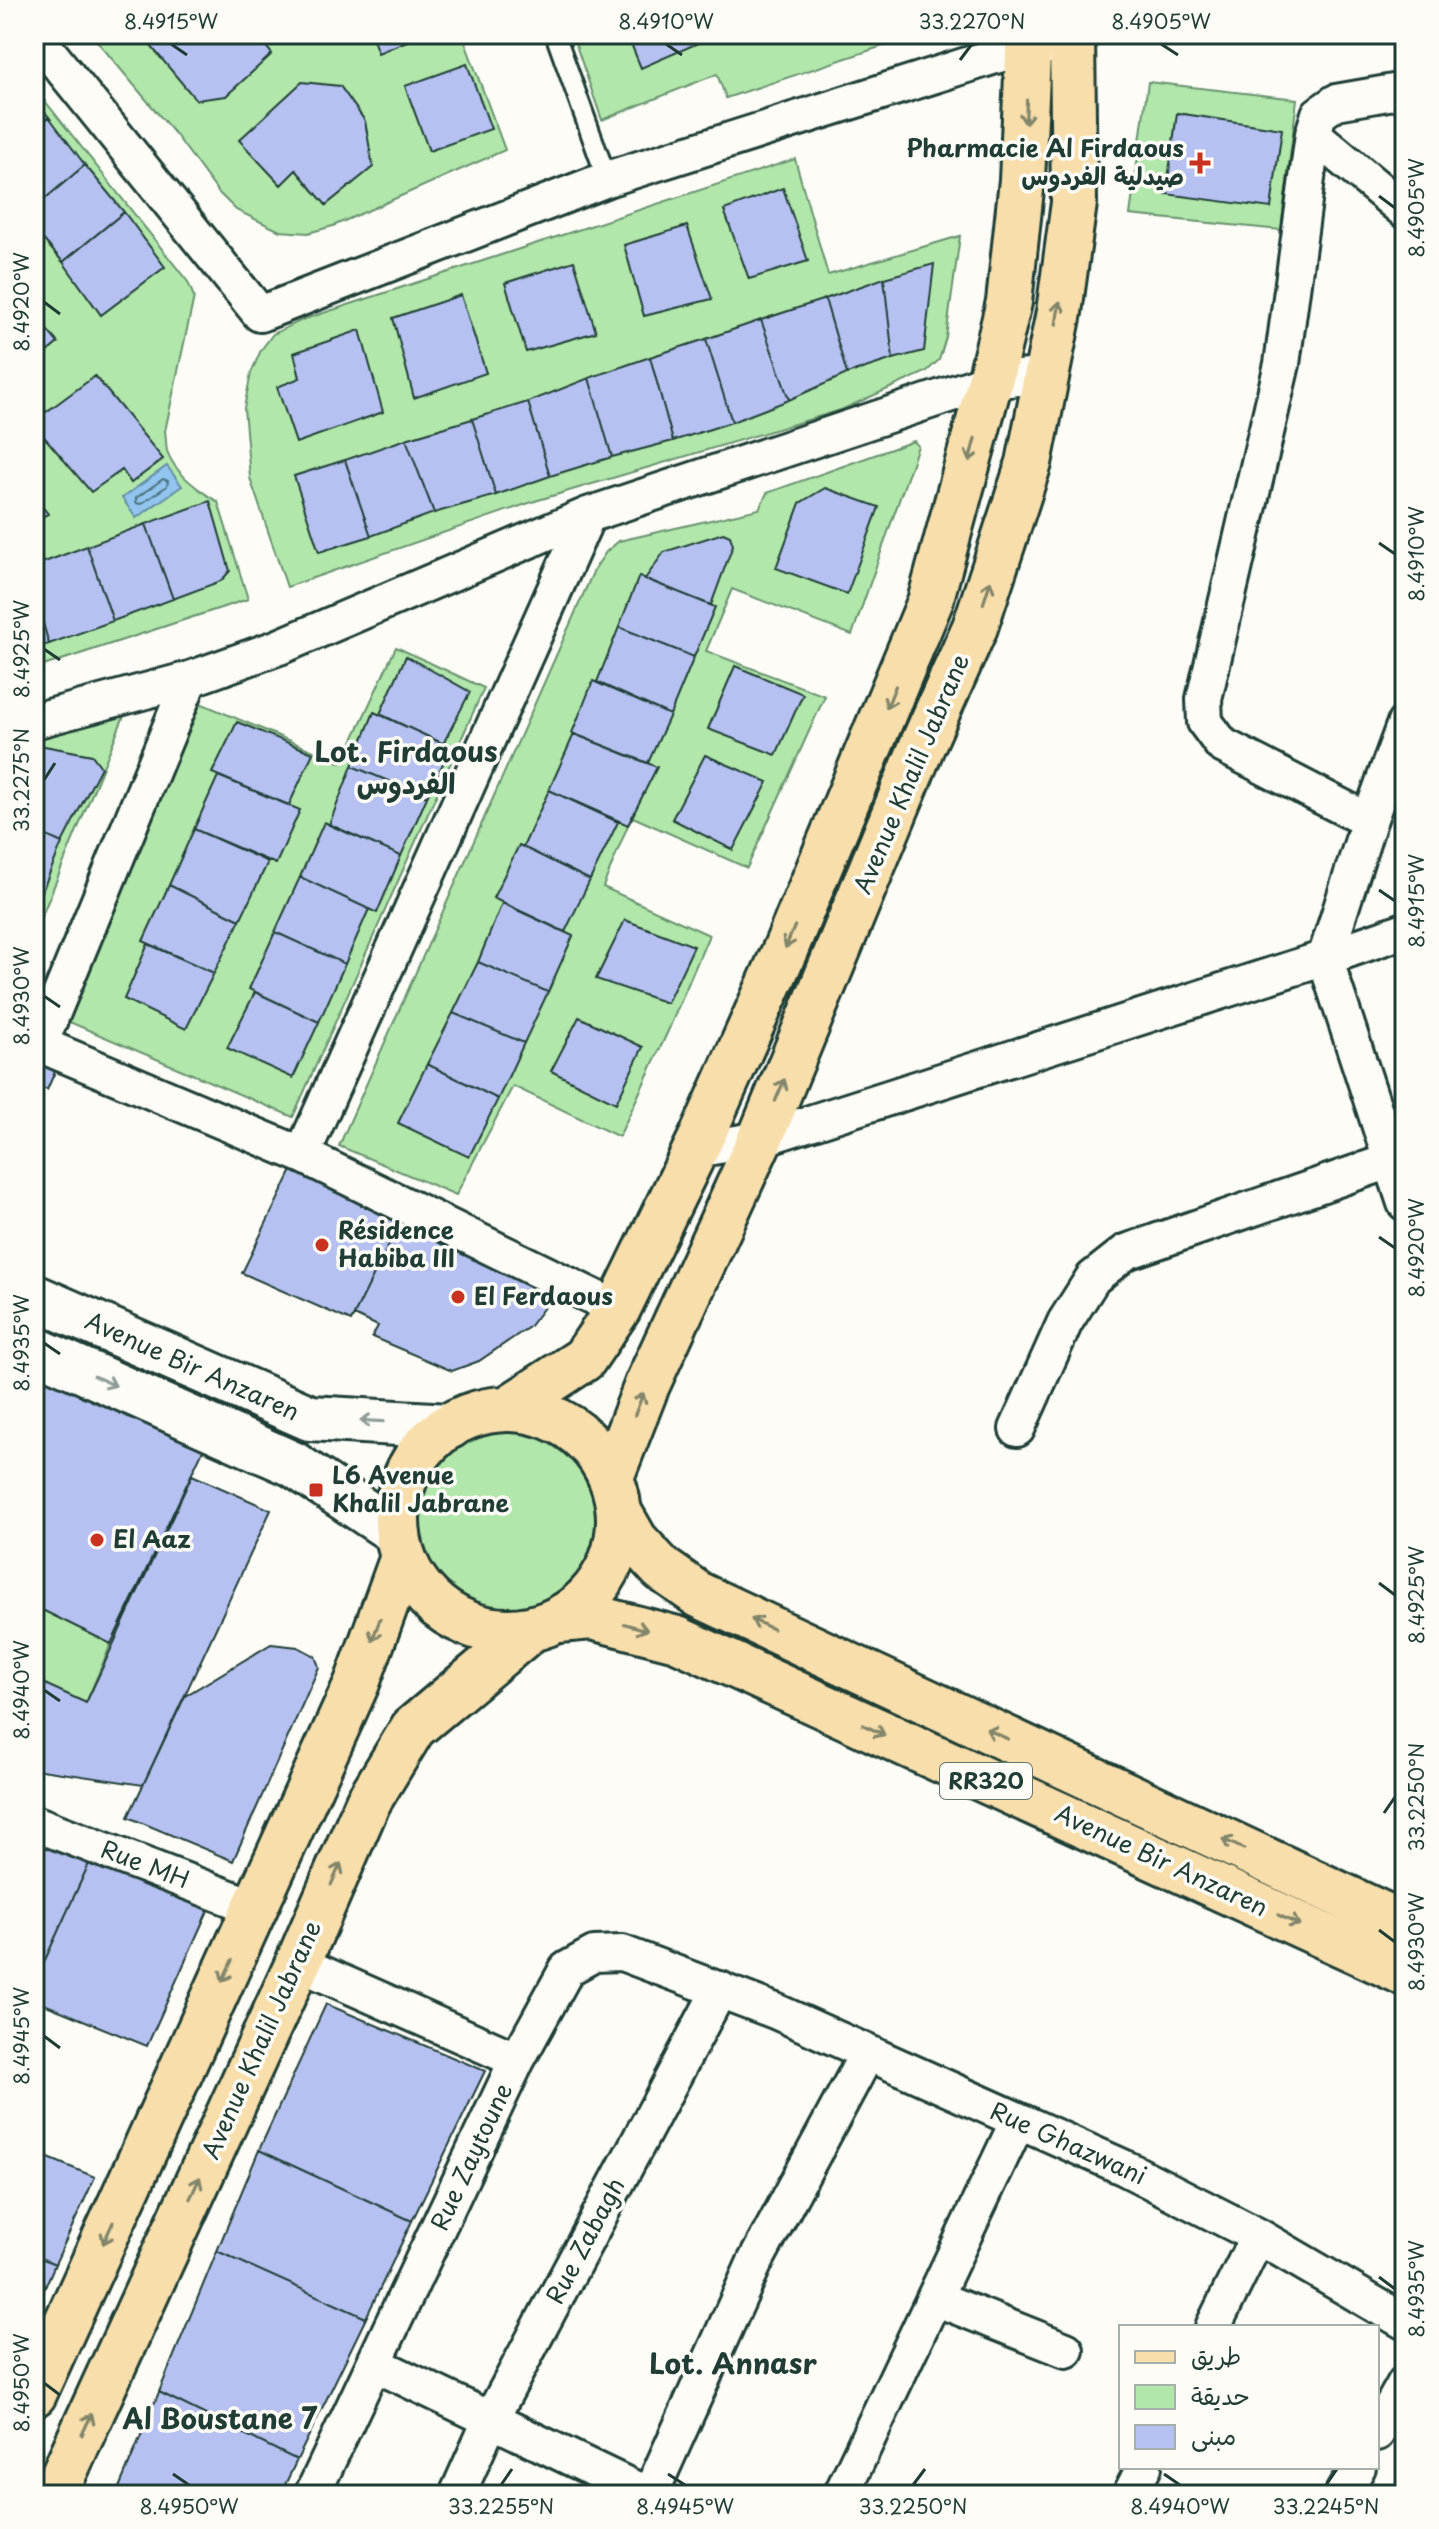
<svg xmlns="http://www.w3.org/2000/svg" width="1439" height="2529" font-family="'Playpen Sans','Playpen Sans Arabic',sans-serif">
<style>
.green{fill:#b1e7aa;stroke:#68926f;stroke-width:2}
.water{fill:#91c4ee;stroke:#638ea4;stroke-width:2}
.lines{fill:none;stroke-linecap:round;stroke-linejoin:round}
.shore{stroke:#4d737e;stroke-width:2}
.building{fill:#b6c1f2;stroke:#1f3d34;stroke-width:2}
.lane-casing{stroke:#1f3d34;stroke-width:24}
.street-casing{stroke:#1f3d34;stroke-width:40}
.secondary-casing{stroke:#1f3d34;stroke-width:50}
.primary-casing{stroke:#1f3d34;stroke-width:50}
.highway-casing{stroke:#1f3d34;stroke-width:50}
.lane{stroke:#fdfcf7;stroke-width:18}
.street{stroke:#fdfcf7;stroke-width:34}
.secondary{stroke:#fdfcf7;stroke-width:44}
.primary{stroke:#f8deab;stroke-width:44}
.highway{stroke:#f8deab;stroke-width:44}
.oneway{stroke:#81856a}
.oneway2{stroke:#8e9c96}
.ticks{fill:none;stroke:#1f3d34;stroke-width:3}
.poi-dot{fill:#c8321e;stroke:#fdfcf7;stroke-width:3}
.labels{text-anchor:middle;stroke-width:7;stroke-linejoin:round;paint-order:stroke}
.shield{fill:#fdfcf7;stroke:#62766e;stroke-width:2}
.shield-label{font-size:22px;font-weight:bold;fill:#1f3d34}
.poi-label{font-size:24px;font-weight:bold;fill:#1f3d34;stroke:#fdfcf7;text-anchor:start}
.street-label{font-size:24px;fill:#1f3d34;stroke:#fdfcf7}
.quarter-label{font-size:28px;font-weight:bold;fill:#1f3d34;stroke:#fdfcf7}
.neatline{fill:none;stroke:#1f3d34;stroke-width:3}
.ticks-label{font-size:20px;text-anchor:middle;fill:#1f3d34}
</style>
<rect width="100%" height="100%" fill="#fdfcf7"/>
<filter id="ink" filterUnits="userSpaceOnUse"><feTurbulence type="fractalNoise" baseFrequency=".0125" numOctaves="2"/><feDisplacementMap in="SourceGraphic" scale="16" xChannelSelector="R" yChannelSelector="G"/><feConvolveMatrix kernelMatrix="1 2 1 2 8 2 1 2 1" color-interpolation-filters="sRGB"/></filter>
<g filter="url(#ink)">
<path class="green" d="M91,34H462L505,150L333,226L308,233L280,231L236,210L218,192L176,135Z
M572,34H919L726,98L717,74L602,120Z
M1148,82L1297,99L1281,230L1130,215Z
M34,87L188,282L194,297L165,431C166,437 166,445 167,451C175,474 199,490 218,502L248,599L34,669Z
M795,159L828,275L960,236L946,337L939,360L926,372L841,410L535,501L287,587L250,478L244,408L251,373L261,350L273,334L302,320Z
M914,441L918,446L852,635L732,589L706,651L825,696L747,868L633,817L628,825L603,887L709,935L668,1031L619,1137L513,1086L456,1195L339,1146L594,570L606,552L619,541L759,509L767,493Z
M396,647L484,688L293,1117L60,1018L198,702L342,763Z
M128,706L34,935V737Z
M510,1426C527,1431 545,1435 561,1445C568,1448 573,1456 578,1461C604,1489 610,1529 588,1561C569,1588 543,1608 509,1611C504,1611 496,1613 491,1612C484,1611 475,1605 469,1601C421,1577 404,1528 427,1479C442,1447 476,1431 510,1426Z
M34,1606L111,1644L86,1703L34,1679Z"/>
<path class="water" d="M167,466L182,486L136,518L122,498Z"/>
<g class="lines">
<path class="shore" d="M163,479L168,481L167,486L141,504L136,503V498Z"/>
</g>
<path class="building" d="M141,34H164L150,45Z
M164,34H256L272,54L226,96L196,100L150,45Z
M371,34H424L378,53Z
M627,34H711L712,37L641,68Z
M467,64L491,129L429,151L405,86Z
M302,82L340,86L365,121L373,167L326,205L296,170L281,185L239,140Z
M34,99L49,117L34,129Z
M1177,113L1282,129L1271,208L1166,194Z
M49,117L85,165L34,208V129Z
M85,165L124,212L63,262L34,229V208Z
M783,188L808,261L749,279L724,210Z
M124,212L165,267L101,315L63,262Z
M687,226L712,299L644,316L624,245Z
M574,261L596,332L526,352L505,283Z
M934,264L924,351L893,359L884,278Z
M884,278L893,359L847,374L825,299Z
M461,295L486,373L414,398L393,318Z
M825,299L847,374L789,400L761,320Z
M34,314L58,343L34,363Z
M761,320L789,400L732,422L706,339Z
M360,330L383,412L296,443L277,387L300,378L294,353Z
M706,339L732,422L673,441L650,357Z
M650,357L673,441L612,457L589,378Z
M95,376L163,459L131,483L122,470L91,492L34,425V421Z
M589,378L612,457L550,476L528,402Z
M528,402L550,476L496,495L472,419Z
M472,419L496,495L434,513L406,439Z
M406,439L434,513L371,536L345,460Z
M345,460L371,536L319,552L294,476Z
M825,488L879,507L847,594L776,568L800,503Z
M34,496L48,514L34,521Z
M210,501L230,571L221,581L173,599L146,524Z
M146,524L173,599L113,621L87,546Z
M723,533L730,536L733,545L711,605L645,579L664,552Z
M87,546L113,621L49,644L34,592V566Z
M639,576L715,607L694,657L619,627Z
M34,592L49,644L34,648Z
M619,627L694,657L670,715L597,682Z
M406,656L470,692L443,744L380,714Z
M735,666L803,694L776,755L708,729Z
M593,681L670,715L648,763L572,733Z
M374,712L451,747L427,797L352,766Z
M237,722L313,753L289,805L212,773Z
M574,734L657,767L628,825L549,790Z
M34,744L92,755L101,767L62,843L34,830Z
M705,755L768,782L733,850L672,819Z
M352,766L427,797L401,856L329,825Z
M218,776L300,810L276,864L194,829Z
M549,790L618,822L590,880L523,847Z
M324,822L401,856L377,913L300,877Z
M194,829L268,862L240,920L169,885Z
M34,830L62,843L41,894L34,891Z
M519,845L590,880L565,932L493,898Z
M300,877L369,909L345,964L275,932Z
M169,885L240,920L214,973L143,941Z
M34,891L41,894L34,911Z
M502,903L573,936L548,992L478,962Z
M625,920L694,946L667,1003L596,979Z
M275,932L345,964L319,1022L249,989Z
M148,944L214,973L186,1029L124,999Z
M478,962L548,992L524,1043L453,1013Z
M255,992L319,1022L293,1078L227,1048Z
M453,1013L524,1043L498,1099L427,1064Z
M579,1017L643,1047L616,1103L551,1071Z
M34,1057L57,1067L47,1090L34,1084Z
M427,1064L498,1099L469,1157L398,1123Z
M296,1162L403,1216L351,1321L242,1273Z
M403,1216L558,1289L529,1327L479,1361L452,1371L372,1337L378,1326L354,1315Z
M34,1369L204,1448L111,1644L34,1606Z
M192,1475L271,1510L143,1785L34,1769V1679L86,1703Z
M271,1644L298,1647L315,1656L319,1667L233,1861L128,1817L185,1696Z
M34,1834L92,1857L34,1984Z
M92,1857L210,1906L147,2046L34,2000V1984Z
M326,2004L485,2071L412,2221L259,2150Z
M259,2150L412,2221L366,2318L217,2251Z
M34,2152L95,2177L55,2264L34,2255Z
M217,2251L366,2318L297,2460L159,2392Z
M34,2255L55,2264L34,2313Z
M159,2392L297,2460L280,2495H116Z"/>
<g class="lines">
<g class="lane-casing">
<path id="lane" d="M555,34L607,179"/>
</g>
<g class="street-casing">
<path id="street" d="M34,34L260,314L607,179L1030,45L1049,46
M1313,134L1405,211
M34,721L190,679L279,647L588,515L990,381L1048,375
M1405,723L1369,821L1325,958L1405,1203
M1369,821L1222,745L1205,722L1204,699L1282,364L1313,134L1319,114L1336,102L1405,90
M34,1042L302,1155L618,1309
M40,1044L190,679
M695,1150L760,1139L1325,958L1405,930
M302,1155L588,515
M1017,1429L1065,1322L1093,1278L1126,1252L1390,1161
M34,1823L256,1908
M298,1963L517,2060
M935,2298L1066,2350
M1213,2327L1258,2236
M375,2364L648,2495
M1377,2433L1405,2383
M312,2495L517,2060L567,1969L594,1954L622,1953L775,2011L1125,2168L1258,2236L1405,2322
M457,2495L491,2419L720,1989
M650,2495L755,2262L867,2054
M841,2495L1018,2121
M1130,2495L1144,2467
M1342,2495L1358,2467"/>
</g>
<g class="secondary-casing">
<path id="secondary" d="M34,1297L310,1418L450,1426
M34,1349L293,1464L397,1533"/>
</g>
<g class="primary-casing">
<path id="primary" d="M507,1409L584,1359L618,1309L703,1134L785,950L930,602L990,381L1009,302L1022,180L1029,34
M397 1520a111 111 0 1 1 222 0a111 111 0 1 1-222 0Z
M611,1477L647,1385L760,1139L922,746L975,627L1029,463L1059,312L1074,203L1072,34
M34,2394L357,1683L403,1557
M54,2495L298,1963L368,1802L413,1728L530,1630"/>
</g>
<g class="highway-casing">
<path id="highway" d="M619,1512L635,1540L662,1569L699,1595L1405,1925
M559,1620L592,1617L677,1639L1405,1973"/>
</g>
<use href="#lane" class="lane"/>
<use href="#street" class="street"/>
<use href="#secondary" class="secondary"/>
<use href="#primary" class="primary"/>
<use href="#highway" class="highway"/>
</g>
<defs><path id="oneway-shaft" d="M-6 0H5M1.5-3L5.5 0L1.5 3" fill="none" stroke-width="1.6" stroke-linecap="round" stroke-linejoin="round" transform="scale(2)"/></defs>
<g class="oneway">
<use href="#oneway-shaft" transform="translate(1026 112) rotate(93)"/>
<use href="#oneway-shaft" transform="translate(1058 313) rotate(-81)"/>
<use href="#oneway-shaft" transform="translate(972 450) rotate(105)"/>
<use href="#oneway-shaft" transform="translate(987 592) rotate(-72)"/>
<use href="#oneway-shaft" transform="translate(891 697) rotate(112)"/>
<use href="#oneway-shaft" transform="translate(790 937) rotate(113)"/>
<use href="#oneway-shaft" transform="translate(780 1090) rotate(-67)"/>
<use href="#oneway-shaft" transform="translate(639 1404) rotate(-69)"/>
<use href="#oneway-shaft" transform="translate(762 1624) rotate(-155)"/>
<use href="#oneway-shaft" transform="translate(636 1627) rotate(16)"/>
<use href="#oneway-shaft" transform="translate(376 1630) rotate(110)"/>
<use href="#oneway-shaft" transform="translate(874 1730) rotate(25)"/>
<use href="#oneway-shaft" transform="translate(997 1734) rotate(-155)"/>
<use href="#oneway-shaft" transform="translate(1233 1844) rotate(-155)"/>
<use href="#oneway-shaft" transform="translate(336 1874) rotate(-66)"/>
<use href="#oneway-shaft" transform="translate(1289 1920) rotate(25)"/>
<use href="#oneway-shaft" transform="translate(227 1971) rotate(115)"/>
<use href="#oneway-shaft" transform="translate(195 2188) rotate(-65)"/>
<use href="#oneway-shaft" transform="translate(108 2233) rotate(115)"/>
<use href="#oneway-shaft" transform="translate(87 2424) rotate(-65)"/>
</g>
<g class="oneway2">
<use href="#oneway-shaft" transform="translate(105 1381) rotate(24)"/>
<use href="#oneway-shaft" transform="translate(372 1421) rotate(-177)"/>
</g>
</g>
<path class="ticks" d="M171,44L187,55M666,44L682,55M1161,44L1178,55M960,60L972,44M1379,196L1395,208M44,302L60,314M1379,543L1395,554M44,649L60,660M44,780L55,763M1379,890L1395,901M44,996L60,1007M1379,1237L1395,1248M44,1343L60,1354M1379,1583L1395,1595M44,1690L60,1701M1384,1813L1395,1797M1379,1930L1395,1942M44,2036L60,2048M1379,2277L1395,2289M44,2383L60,2395M173,2474L189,2485M668,2474L685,2485M1164,2474L1180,2485M501,2485L512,2469M913,2485L925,2469M1326,2485L1337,2469"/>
<g class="poi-dot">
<path d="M1196 151h8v8h8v8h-8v8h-8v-8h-8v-8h8z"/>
<circle cx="322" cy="1245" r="8"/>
<circle cx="458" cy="1297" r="8"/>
<rect x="308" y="1482" width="16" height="16" rx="4"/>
<circle cx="97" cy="1540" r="8"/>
</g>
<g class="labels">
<rect class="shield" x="940" y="1763" width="92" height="36" rx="6"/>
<g class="shield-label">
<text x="986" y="1789">RR320</text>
</g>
<g class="poi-label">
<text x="1184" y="157" text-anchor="end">Pharmacie Al Firdaous<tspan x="1184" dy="28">صيدلية الفردوس</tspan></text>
<text x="338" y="1239">Résidence<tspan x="338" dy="28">Habiba III</tspan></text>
<text x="474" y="1305">El Ferdaous</text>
<text x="332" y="1484">L6 Avenue<tspan x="332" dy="28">Khalil Jabrane</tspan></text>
<text x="113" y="1548">El Aaz</text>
</g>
<g class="street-label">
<text transform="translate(912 774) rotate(-67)" y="8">Avenue Khalil Jabrane</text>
<text transform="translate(192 1367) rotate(24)" y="8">Avenue Bir Anzaren</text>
<text transform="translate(1161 1861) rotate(25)" y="8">Avenue Bir Anzaren</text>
<text transform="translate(145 1865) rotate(21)" y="8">Rue MH</text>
<text transform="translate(262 2040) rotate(-66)" y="8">Avenue Khalil Jabrane</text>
<text transform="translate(1068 2144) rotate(24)" y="8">Rue Ghazwani</text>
<text transform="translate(472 2157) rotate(-65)" y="8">Rue Zaytoune</text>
<text transform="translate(586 2241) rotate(-62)" y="8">Rue Zabagh</text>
</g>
<g class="quarter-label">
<text x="406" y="762">Lot. Firdaous<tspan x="406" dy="32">الفردوس</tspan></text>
<text x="733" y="2374">Lot. Annasr</text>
<text x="220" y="2429">Al Boustane 7</text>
</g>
</g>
<rect width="1439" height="2529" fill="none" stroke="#fdfcf7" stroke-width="88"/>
<rect x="1119" y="2325" width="260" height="144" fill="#fdfcf7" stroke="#a4b0a9" stroke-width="2"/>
<rect x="1135" y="2351" width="40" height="12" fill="#f8deab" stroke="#a4b0a9" stroke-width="2"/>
<text x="1191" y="2365" font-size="24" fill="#1f3d34">طريق</text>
<rect x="1135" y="2385" width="40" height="24" fill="#b1e7aa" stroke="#a4b0a9" stroke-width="2"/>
<text x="1191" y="2405" font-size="24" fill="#1f3d34">حديقة</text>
<rect x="1135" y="2425" width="40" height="24" fill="#b6c1f2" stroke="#a4b0a9" stroke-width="2"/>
<text x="1191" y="2445" font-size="24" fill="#1f3d34">مبنى</text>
<rect x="44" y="44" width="1351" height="2441" class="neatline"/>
<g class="ticks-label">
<text x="171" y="29">8.4915°W</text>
<text x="666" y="29">8.4910°W</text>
<text x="972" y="29">33.2270°N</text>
<text x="1161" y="29">8.4905°W</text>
<text transform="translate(1417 208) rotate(-90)" y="7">8.4905°W</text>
<text transform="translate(22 302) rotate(-90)" y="7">8.4920°W</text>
<text transform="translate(1417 554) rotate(-90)" y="7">8.4910°W</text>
<text transform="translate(22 649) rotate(-90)" y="7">8.4925°W</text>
<text transform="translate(22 780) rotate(-90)" y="7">33.2275°N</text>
<text transform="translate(1417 901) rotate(-90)" y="7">8.4915°W</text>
<text transform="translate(22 996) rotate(-90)" y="7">8.4930°W</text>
<text transform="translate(1417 1248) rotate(-90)" y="7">8.4920°W</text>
<text transform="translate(22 1343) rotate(-90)" y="7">8.4935°W</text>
<text transform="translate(1417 1595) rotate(-90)" y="7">8.4925°W</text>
<text transform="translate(22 1690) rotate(-90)" y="7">8.4940°W</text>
<text transform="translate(1417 1797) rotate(-90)" y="7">33.2250°N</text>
<text transform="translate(1417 1942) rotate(-90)" y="7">8.4930°W</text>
<text transform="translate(22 2036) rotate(-90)" y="7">8.4945°W</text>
<text transform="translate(1417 2289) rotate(-90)" y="7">8.4935°W</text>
<text transform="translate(22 2383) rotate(-90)" y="7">8.4950°W</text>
<text x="189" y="2514">8.4950°W</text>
<text x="501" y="2514">33.2255°N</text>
<text x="685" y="2514">8.4945°W</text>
<text x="913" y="2514">33.2250°N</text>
<text x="1180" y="2514">8.4940°W</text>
<text x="1326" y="2514">33.2245°N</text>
</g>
</svg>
